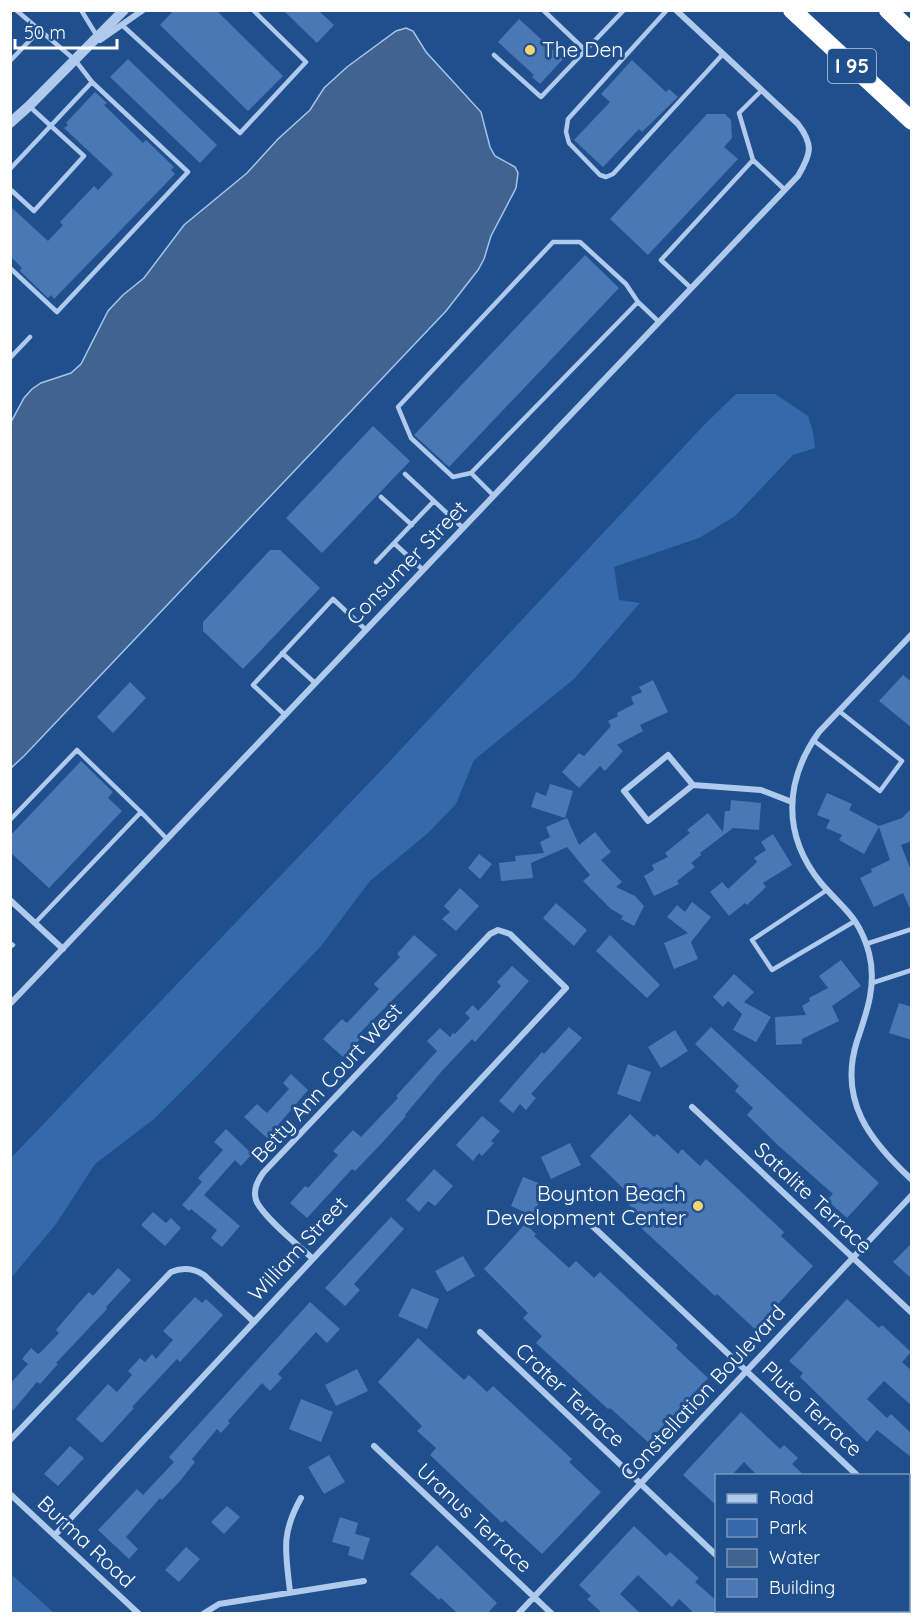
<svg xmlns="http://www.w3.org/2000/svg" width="922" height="1624" font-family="Quicksand,sans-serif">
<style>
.green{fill:#3469ab}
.water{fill:#416390;stroke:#a3c5ed;stroke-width:1.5}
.building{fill:#4978b5}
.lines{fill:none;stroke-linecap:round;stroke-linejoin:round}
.service{stroke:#afcaec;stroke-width:4.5}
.minor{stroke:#afcaec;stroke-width:6}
.tertiary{stroke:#afcaec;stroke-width:10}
.motorway{stroke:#fff;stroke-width:18}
.poi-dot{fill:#f9d370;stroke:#204f8e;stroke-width:2}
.labels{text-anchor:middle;stroke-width:6;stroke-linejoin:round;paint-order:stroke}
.shield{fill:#204f8e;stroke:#bccadd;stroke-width:1.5}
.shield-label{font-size:20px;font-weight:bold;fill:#fff}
.poi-label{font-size:21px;fill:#fff;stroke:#204f8e;text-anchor:start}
.street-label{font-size:21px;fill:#fff;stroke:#204f8e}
</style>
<rect width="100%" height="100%" fill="#204f8e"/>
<path class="green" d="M736,394H775L808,416L813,432L815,448L793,455L735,516L699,538L614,567L619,600L640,603L574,679L474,760L456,804L428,833L370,881L321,946L205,1068L154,1119L95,1164L56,1224L11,1278V1158L389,762L704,425Z
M11,1574L54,1613H11Z"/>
<path class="water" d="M406,28L413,31L426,52L481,112L490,147L495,156L515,167L518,173L516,188L491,236L484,259L478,270L446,311L24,756L11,768V422L24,398L32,389L41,383L71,373L81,364L108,311L123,295L144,278L184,225L247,173L278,139L310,110L324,88L347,67L396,31Z"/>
<path class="building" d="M174,10H216L283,76L248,111L160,25Z
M283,10H318L334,25L317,43Z
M519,19L563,59L540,84L532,77L534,75L498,42Z
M128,59L217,145L200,163L110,77Z
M632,60L666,92L669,89L678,97L642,132L639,129L603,167L574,140L610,102L601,94Z
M95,92L107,103L104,105L143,143L146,140L174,167L171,170L175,174L54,299L51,295L48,298L20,271L22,268L10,256V206L48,241L63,225L60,222L94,186L98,190L113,174L64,128L68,125L66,123Z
M707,114H725L731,120L732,138L724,147L738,159L648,255L610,219Z
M585,255L619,288L449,467L414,435Z
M373,426L410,461L322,553L286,518Z
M270,550H280L320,588L243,669L203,631V622Z
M903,675L912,682V728L879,701Z
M653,680L668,712L640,725L643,731L617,745L623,751L605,771L600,766L579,788L562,772L579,753L584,756L611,726L608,721L618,716L617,713L634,704L631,697L642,692L639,687Z
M130,682L146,698L113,733L97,717Z
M81,761L113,792L108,798L122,811L49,888L10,852V836Z
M550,784L573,791L565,818L531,807L536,792L546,796Z
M827,793L852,804L849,810L879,826L902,818L912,808V841L901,845L912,873V913L903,893L874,907L860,878L872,872L871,869L890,860L879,827L864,854L839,840L842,835L826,828L830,820L817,815Z
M731,800L761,803L759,830L733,828L700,853L701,855L691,863L695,867L677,881L679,884L654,896L644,876L654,870L652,865L668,857L665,853L690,833L687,830L708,813L723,832L725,811H730Z
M567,818L579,845L595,832L611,852L601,860L622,882L616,887L635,896L644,906L634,926L621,919L623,916L611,909L583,881L590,875L567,847L531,863L533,878L501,881L499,863L516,861L515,856L544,853L540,842L550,837L546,827Z
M773,834L792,865L763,883L766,887L747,905L745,903L729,916L710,892L722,882L728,889L757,862L754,858L766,850L761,842Z
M479,854L492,864L480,879L468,868Z
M460,888L479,906L456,931L442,919L450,912L444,906Z
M692,902L711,917L691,942L698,959L674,969L664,943L688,933L667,917L677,905L685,912Z
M556,903L587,930L574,946L543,918Z
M414,935L437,955L359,1034L362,1037L343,1057L323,1039L342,1019L347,1023L379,989L374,984L400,957L397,954Z
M610,935L660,985L647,998L596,951Z
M841,960L861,986L832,1006L839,1021L802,1039V1044L776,1045L775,1017L806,1015L802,1006L810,1001L809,998L828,988L819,976Z
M512,966L529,981L475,1042L472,1039L441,1072L405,1115L406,1116L381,1144L355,1171L352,1169L307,1218L290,1203L305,1186L308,1188L338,1155L333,1151L353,1130L361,1137L398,1098L396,1096L437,1051L427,1041L440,1028L450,1037L453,1033L455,1034L470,1018L465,1013L473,1005L478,1011L501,986L497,982Z
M734,974L754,992L744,1002L771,1017L756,1042L733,1030L742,1014L728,1001L723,1007L713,997Z
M899,1003L912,1007V1040L889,1033Z
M569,1027L582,1038L531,1094L536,1098L526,1110L520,1104L513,1113L499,1101L542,1052L544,1054Z
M711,1027L879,1183L847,1218L827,1200L833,1194L780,1147L747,1115L753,1108L735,1091L739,1086L695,1044Z
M675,1030L688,1051L661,1068L648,1047Z
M628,1064L651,1072L640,1102L617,1094Z
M291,1074L308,1090L267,1138L244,1117L257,1104L267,1113L289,1089L283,1083Z
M630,1114L654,1137L657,1134L678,1154L682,1149L700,1166L706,1159L784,1232L781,1236L813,1266L755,1329L717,1294L715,1296L638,1225L644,1219L629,1205L634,1199L590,1156Z
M482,1116L500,1131L491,1141L494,1143L482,1156L479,1153L473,1161L456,1145Z
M226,1129L252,1154L241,1166L235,1160L204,1195L240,1226L222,1247L211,1238L217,1230L191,1209L189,1211L182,1205L202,1182L198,1178L223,1150L214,1142Z
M570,1143L581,1165L551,1179L541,1157Z
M434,1169L453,1186L435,1206L428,1201L419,1212L406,1200Z
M523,1177L546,1186L533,1216L511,1206Z
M153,1212L166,1223L171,1218L181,1228L165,1246L141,1225Z
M391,1217L404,1229L354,1284L360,1290L345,1306L325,1288Z
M525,1224L536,1234L534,1236L569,1268L576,1261L594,1278L600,1272L678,1345L676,1348L708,1378L648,1442L610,1408L608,1409L536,1343L542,1336L523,1318L528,1313L484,1269Z
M912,1243V1279L893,1262Z
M463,1256L475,1276L447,1292L435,1271Z
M118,1268L131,1280L106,1307L107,1309L56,1363L58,1364L40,1384L37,1382L10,1414V1384L28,1364L22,1359L31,1348L38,1354L42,1351L59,1333L56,1330L77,1305L89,1292L93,1296Z
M412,1288L439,1299L427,1329L398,1316Z
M195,1297L202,1303L206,1299L223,1315L180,1362L177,1359L132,1407L134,1408L102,1443L76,1419L108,1384L117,1392L132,1375L128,1371L140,1358L145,1362L152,1354L156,1359L173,1340L163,1331Z
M847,1299L879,1328L882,1325L911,1352L902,1362L912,1371V1406L884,1381L867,1399L887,1418L891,1414L912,1434V1458L877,1430L867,1442L800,1377L803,1373L789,1361Z
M310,1302L340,1329L327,1343L316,1332L278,1374L282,1378L270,1391L262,1383L228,1421L230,1423L221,1433L217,1429L192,1459L195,1462L180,1481L162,1500L160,1498L126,1537L138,1549L129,1559L98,1530L137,1489L143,1495L174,1462L169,1457Z
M418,1338L464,1380L469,1375L487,1392L493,1386L572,1459L569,1462L601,1492L542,1554L505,1520L502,1523L430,1455L436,1448L417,1431L422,1426L378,1382Z
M357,1369L368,1391L336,1406L325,1385Z
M301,1399L333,1412L321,1442L289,1429Z
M741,1412L780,1449L784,1445L798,1458L792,1464L805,1476H758L744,1462L731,1476H717V1506L683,1475Z
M70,1446L84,1458L58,1486L44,1474Z
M329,1455L345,1482L324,1494L308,1467Z
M227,1506L240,1517L224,1534L211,1522Z
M340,1517L358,1523L355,1534L370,1538L363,1560L348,1555L350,1547L332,1542Z
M634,1526L666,1556L670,1552L699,1578L695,1582L717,1601V1614H695L679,1599L672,1607L638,1575L620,1594L641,1614H603L587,1599L591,1596L579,1585Z
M437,1545L497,1603L487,1614H458L441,1598L439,1600L410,1574Z
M186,1547L200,1559L179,1582L165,1570Z"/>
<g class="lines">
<path class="service" d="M81,10L97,36
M543,10L585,50
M667,10L568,119L566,132L569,143L600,175L606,177L613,174L723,54
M122,25L240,133L306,62L253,10
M494,55L541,97L624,10
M10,61L39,31
M753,160L785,190
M10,169L92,82L75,60L16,10
M10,189L34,211L84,156L29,106
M10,268L57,312L188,172L92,82
M691,288L661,260L753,160L739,113L762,90
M10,358L30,337
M471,473L453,477L411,438L398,407L553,242H580L626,284L638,302
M405,474L463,528
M494,496L471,473L638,302L659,322
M381,497L412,525
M376,562L394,543
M423,570L394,543L434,501
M282,653L315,683
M285,715L253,685L333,599L366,630
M813,740L880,791L902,761L839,711
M10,820L77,750L141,812
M827,890L752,940L772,970L855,921
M35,923L141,812L167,839
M10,943L13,945L10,947
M866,944L912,929
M872,983L912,970"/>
<path class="minor" d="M100,40L143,10
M912,634L819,732C784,781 782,835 821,883C843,909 859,916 869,953C877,984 867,1012 857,1041C838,1101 870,1141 912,1180
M693,785L648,821L624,791L668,755L693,785L761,790L792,802
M10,900L63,949
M10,1004L798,176C811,154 814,145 798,124L676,10
M692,1107L912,1313
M586,1220L858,1476
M480,1332L716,1555
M10,1440L171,1272C183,1267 193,1268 204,1275L253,1321
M374,1446L552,1614
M10,1494L139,1614
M55,1535C224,1352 395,1170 566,988L510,934L498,930L490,934L263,1173C257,1182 253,1190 256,1200C261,1215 299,1246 312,1258
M290,1592C286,1553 280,1535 301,1498
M203,1614L219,1604L364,1581
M518,1614L912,1195"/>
<path class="tertiary" d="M10,123L29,106L124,10"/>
<path class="motorway" d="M792,10L912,121
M888,10L912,33"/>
</g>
<g class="poi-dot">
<circle cx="530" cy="50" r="6"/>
<circle cx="698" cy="1206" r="6"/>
</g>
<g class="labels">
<rect class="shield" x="828" y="49" width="48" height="34" rx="4.5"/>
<g class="shield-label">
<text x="852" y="73">I 95</text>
</g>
<g class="poi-label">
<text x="542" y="57">The Den</text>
<text x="686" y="1201" text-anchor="end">Boynton Beach<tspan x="686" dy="24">Development Center</tspan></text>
</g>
<g class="street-label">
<text transform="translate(407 563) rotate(-46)" y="7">Consumer Street</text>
<text transform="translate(327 1083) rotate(-47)" y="7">Betty Ann Court West</text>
<text transform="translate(813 1198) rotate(43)" y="7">Satalite Terrace</text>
<text transform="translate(298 1249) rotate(-47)" y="7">William Street</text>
<text transform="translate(703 1393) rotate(-47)" y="7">Constellation Boulevard</text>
<text transform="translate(570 1395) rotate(43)" y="7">Crater Terrace</text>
<text transform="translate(812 1409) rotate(43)" y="7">Pluto Terrace</text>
<text transform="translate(474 1518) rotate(43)" y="7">Uranus Terrace</text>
<text transform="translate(86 1542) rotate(43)" y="7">Burma Road</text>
</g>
</g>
<rect width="922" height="1624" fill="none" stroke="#ffffff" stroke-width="24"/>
<rect x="715" y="1474" width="195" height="138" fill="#204f8e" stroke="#7995bb" stroke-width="1.5"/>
<rect x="727" y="1494" width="30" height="9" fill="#afcaec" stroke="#7995bb" stroke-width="1.5"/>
<text x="769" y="1504" font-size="18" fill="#ffffff">Road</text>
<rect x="727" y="1519" width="30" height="18" fill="#3469ab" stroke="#7995bb" stroke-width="1.5"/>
<text x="769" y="1534" font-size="18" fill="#ffffff">Park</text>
<rect x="727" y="1549" width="30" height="18" fill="#416390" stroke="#7995bb" stroke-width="1.5"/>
<text x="769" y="1564" font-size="18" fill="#ffffff">Water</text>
<rect x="727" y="1579" width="30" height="18" fill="#4978b5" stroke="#7995bb" stroke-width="1.5"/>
<text x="769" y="1594" font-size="18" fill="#ffffff">Building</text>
<path d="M15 39v9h102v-9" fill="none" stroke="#ffffff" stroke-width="3"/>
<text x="24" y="39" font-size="18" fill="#ffffff" stroke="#204f8e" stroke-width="4.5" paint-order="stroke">50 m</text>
</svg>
